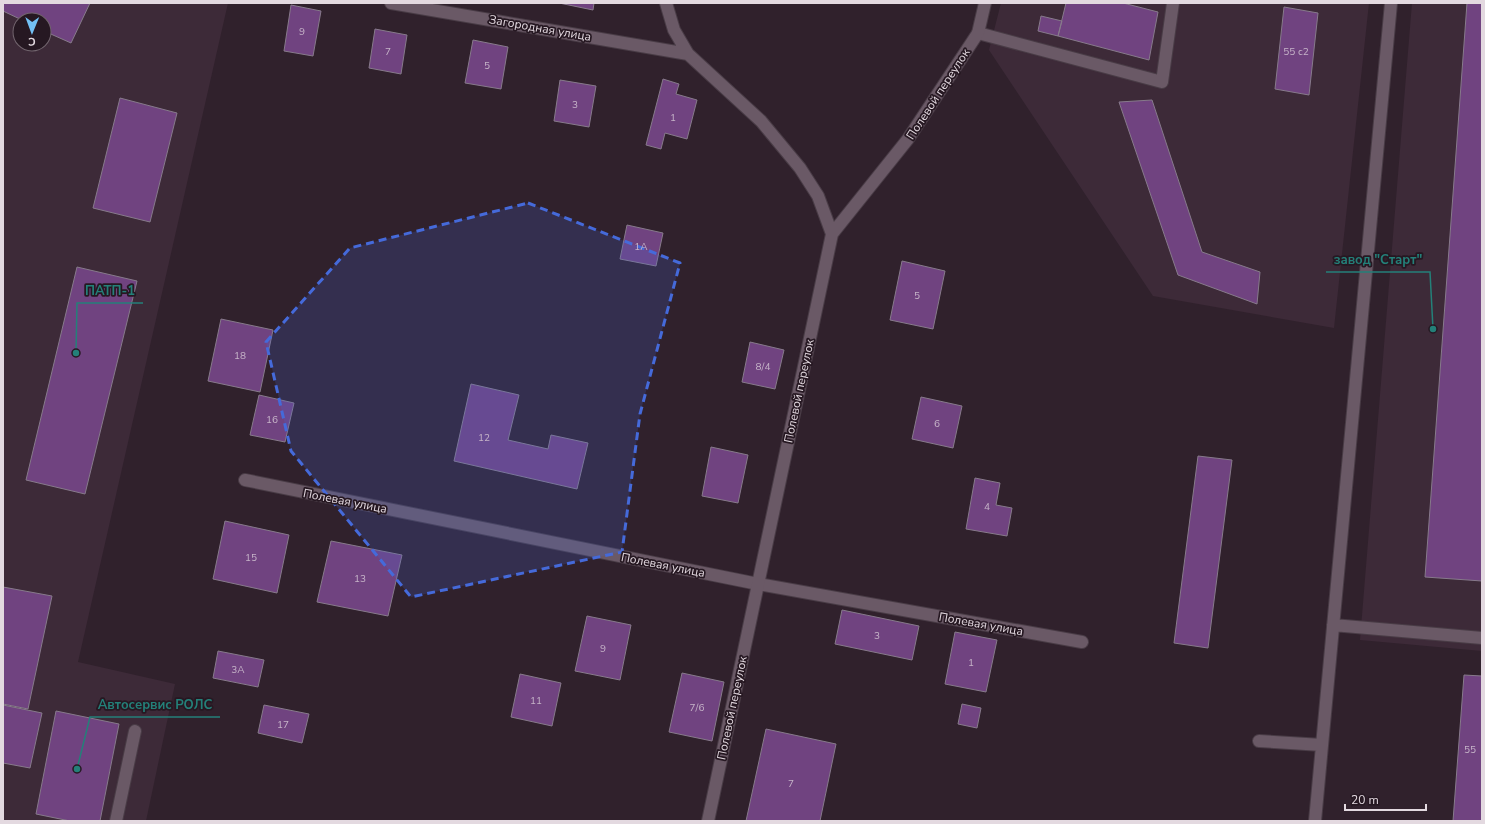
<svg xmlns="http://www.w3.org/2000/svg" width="1485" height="824" font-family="'Nunito Sans',sans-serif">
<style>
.built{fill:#3d2a38;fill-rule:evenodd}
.building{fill:#704380;stroke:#877a8b}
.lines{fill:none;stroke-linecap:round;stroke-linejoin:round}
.lane-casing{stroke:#493c46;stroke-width:14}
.street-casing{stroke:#493c46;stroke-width:14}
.lane{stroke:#6a5966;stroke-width:12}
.street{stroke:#6a5966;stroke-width:12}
.marked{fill:#456ada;fill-opacity:0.2;stroke:#456ada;stroke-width:3;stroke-dasharray:8 5;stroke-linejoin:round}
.labels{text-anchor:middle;stroke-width:3.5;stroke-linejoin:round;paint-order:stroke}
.number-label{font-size:10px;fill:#c6b4c8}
.street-label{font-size:12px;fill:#e3d9e0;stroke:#261822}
.leader{fill:none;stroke:#248079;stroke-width:1.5}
.callout-dot{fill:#248079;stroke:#261822;stroke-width:1.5}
.callout-label{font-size:13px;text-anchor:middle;font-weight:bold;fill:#248079;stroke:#261822;stroke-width:3.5;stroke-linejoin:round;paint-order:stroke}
</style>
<rect width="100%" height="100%" fill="#30212c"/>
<path class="built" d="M3,3H228L78,662L175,684L146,821H3ZM20,20H44V44H20Z
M1001,3H1369L1334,328L1153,296L989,50Z
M1412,3H1482V651L1360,640Z"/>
<path class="building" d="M3,3H90L71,43L44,31V20H22L3,11Z
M559,3H594L593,10Z
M1066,3H1123L1158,12L1149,60L1058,36Z
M1467,3H1482V581L1425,577Z
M291,5L321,11L313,56L284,51Z
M1284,7L1318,13L1309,95L1275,89Z
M1041,16L1062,21L1058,36L1038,31Z
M375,29L407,35L401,74L369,68Z
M473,40L508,47L501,89L465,83Z
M663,79L679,84L676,94L697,100L687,139L665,133L661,149L646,145Z
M560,80L596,86L589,127L554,121Z
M120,98L177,113L150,222L93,208Z
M1152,100L1202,252L1260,272L1257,304L1178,275L1119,102Z
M627,225L663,233L656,266L620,259Z
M902,261L945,271L933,329L890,320Z
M77,267L137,281L85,494L26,480Z
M221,319L273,330L260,392L208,381Z
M750,342L784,350L775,389L742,382Z
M471,384L519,395L508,440L548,449L551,435L588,443L577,489L454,461Z
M259,395L294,403L285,442L250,435Z
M921,397L962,406L953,448L912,439Z
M711,447L748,455L738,503L702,496Z
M1198,456L1232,460L1208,648L1174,643Z
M975,478L1000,483L996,505L1012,508L1007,536L966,529Z
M225,521L289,535L277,593L213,579Z
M331,541L402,555L388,616L317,602Z
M3,587L52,596L28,709L3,704Z
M842,610L919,626L912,660L835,644Z
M587,616L631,625L620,680L575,671Z
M955,632L997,640L986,692L945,684Z
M218,651L264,660L258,687L213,678Z
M682,673L724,682L712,741L669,732Z
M520,674L561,683L552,726L511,717Z
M1464,675L1482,676V821H1453Z
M962,704L981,708L977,728L958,724Z
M3,705L42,713L30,768L3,763Z
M264,705L309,714L302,743L258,733Z
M56,711L119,724L100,821H70L36,814Z
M766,729L836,744L820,821H746Z"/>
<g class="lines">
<g class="lane-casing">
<path id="lane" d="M978,33L1162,82L1173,3
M245,480L758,584L1082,642
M1333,625L1482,638
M1259,741L1322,745
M116,821L135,731
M1315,821L1391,3"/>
</g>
<g class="street-casing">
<path id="street" d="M391,3L688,54
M666,3L674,30L688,54L761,121L800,168L818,196L832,234
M708,821L832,234L908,139L978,33L985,3"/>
</g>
<use href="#lane" class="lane"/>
<use href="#street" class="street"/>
</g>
<path class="marked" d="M528,203L680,263L640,414L622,552L411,597L291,451L266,342L350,248Z"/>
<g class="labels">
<g class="number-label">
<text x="302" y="35">9</text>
<text x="388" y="55">7</text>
<text x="1296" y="55">55 с2</text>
<text x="487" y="69">5</text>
<text x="575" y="108">3</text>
<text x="673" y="121">1</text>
<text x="641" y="250">1А</text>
<text x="917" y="299">5</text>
<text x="240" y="359">18</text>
<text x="763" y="370">8/4</text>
<text x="272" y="423">16</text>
<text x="937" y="427">6</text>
<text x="484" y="441">12</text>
<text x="987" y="510">4</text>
<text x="251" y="561">15</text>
<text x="360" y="582">13</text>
<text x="877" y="639">3</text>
<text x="603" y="652">9</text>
<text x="971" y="666">1</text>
<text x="238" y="673">3А</text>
<text x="536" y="704">11</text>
<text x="697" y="711">7/6</text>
<text x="283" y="728">17</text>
<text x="1470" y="753">55</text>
<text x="791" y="787">7</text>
</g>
<g class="street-label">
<text transform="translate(540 28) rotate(10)" y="4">Загородная улица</text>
<text transform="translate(938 94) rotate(-57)" y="4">Полевой переулок</text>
<text transform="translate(799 391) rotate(-78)" y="4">Полевой переулок</text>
<text transform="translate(345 501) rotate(11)" y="4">Полевая улица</text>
<text transform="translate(663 565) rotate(11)" y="4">Полевая улица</text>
<text transform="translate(981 624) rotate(10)" y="4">Полевая улица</text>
<text transform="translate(732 708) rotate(-78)" y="4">Полевой переулок</text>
</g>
</g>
<path class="leader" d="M1433 329L1430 272H1326M76 353L77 303H143M77 769L90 717H220"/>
<g class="callout-dot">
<circle cx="1433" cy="329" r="4"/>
<circle cx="76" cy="353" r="4"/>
<circle cx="77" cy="769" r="4"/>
</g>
<g class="callout-label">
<text x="1378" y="264">завод "Старт"</text>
<text x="110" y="295">ПАТП-1</text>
<text x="155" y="709">Автосервис РОЛС</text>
</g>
<rect width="1485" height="824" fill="none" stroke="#e3d9e0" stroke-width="8"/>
<g transform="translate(32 32) rotate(181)"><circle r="19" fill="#261822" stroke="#72656e"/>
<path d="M0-3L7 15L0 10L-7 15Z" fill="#73c1f6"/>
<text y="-6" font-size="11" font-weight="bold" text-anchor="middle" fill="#e3d9e0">С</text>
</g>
<path d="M1345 804v6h81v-6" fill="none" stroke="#e3d9e0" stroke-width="2"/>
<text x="1351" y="804" font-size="12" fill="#e3d9e0" stroke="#261822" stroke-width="3" paint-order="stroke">20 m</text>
</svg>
